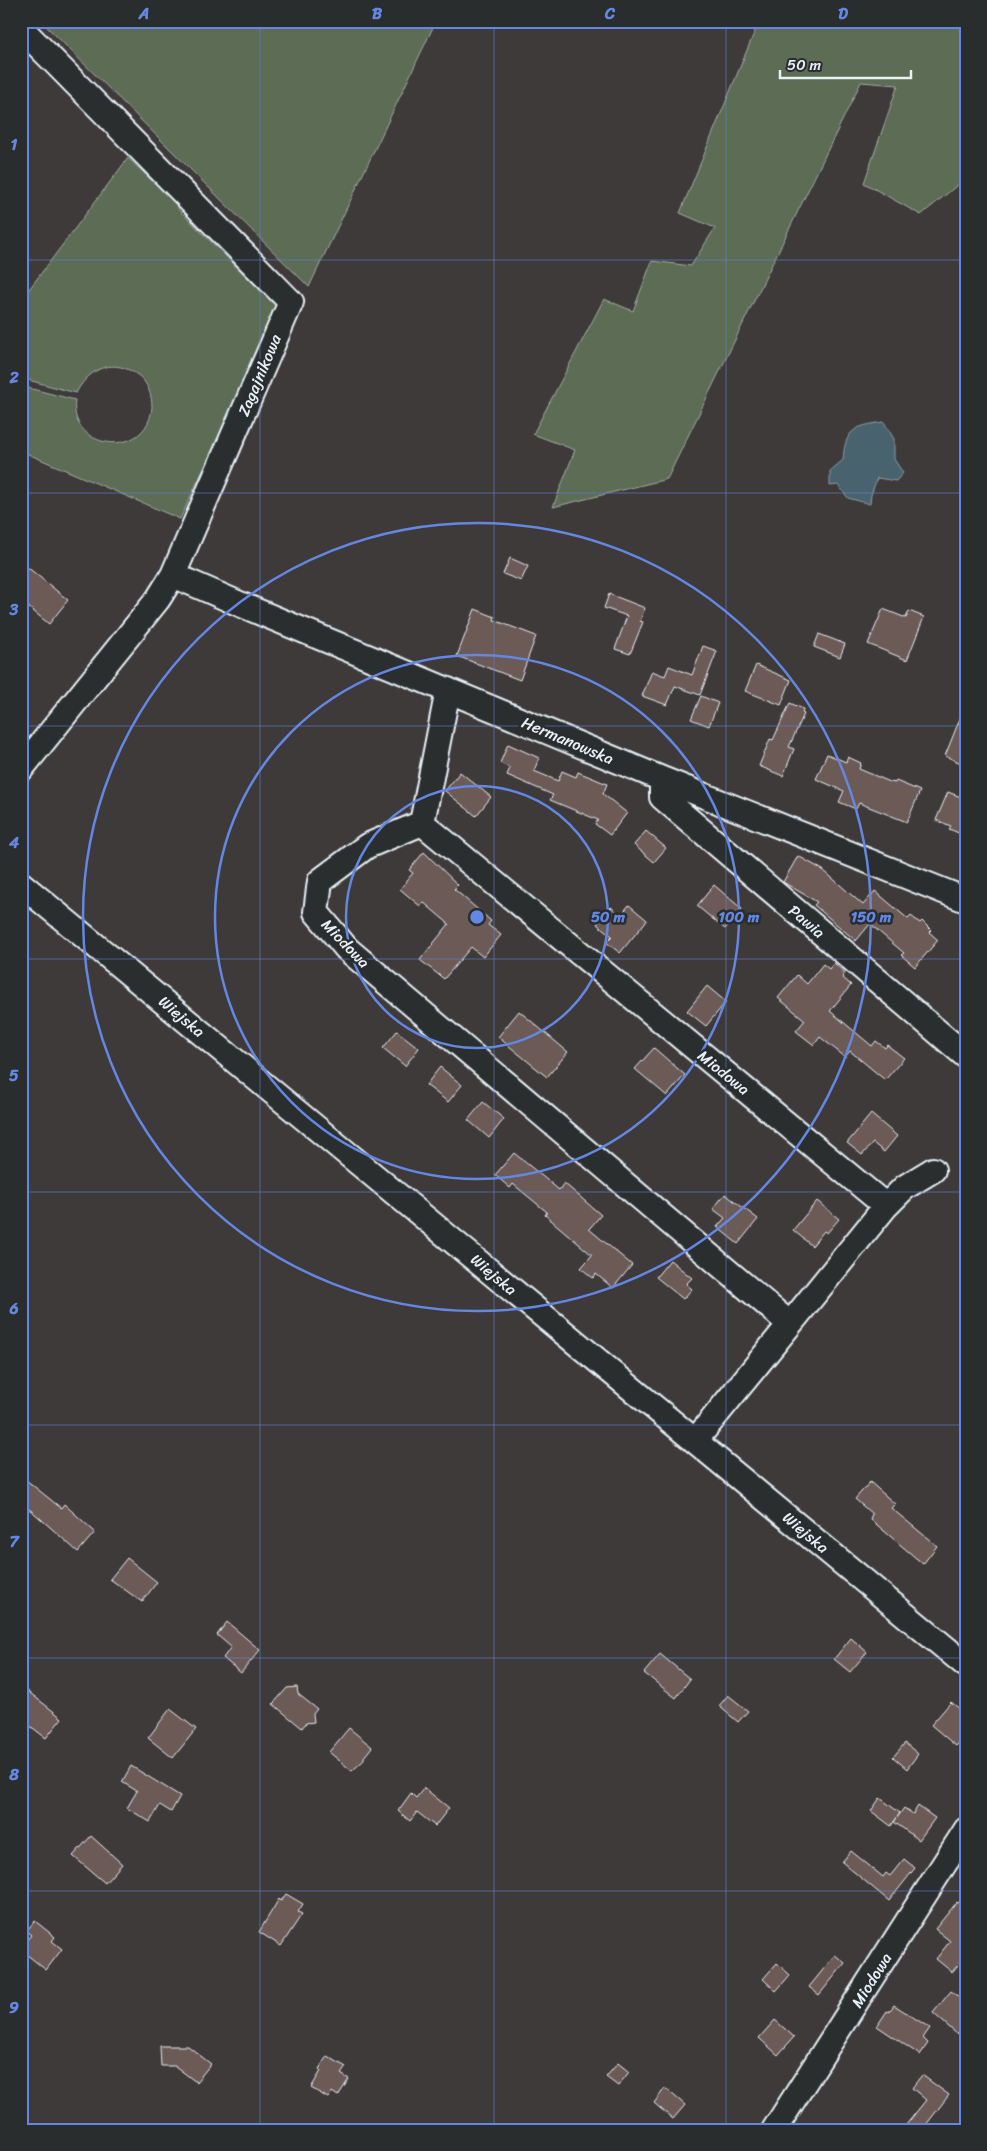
<svg xmlns="http://www.w3.org/2000/svg" width="987" height="2151" font-family="Sriracha,sans-serif">
<style>
.green{fill:#5b6c55;stroke:#a2aea6}
.water{fill:#4a646e;stroke:#899ca5}
.building{fill:#6c5a57;stroke:#e8f1f8}
.lines{fill:none;stroke-linecap:round;stroke-linejoin:round}
.minor-casing{stroke:#e8f1f8;stroke-width:28}
.minor{stroke:#2a2d2e;stroke-width:24}
.grid{fill:none;stroke:#6487e3;stroke-width:1;stroke-opacity:0.55}
.ring{fill:none;stroke:#6487e3;stroke-width:2.5}
.labels{text-anchor:middle;stroke-width:5;stroke-linejoin:round;paint-order:stroke}
.street-label{font-size:16px;fill:#e8f1f8;stroke:#2a2d2e}
.centre{fill:#6487e3;stroke:#2a2d2e;stroke-width:2.5}
.ring-label{font-size:15px;text-anchor:middle;font-weight:bold;fill:#6487e3;stroke:#2a2d2e;stroke-width:5;stroke-linejoin:round;paint-order:stroke}
.neatline{fill:none;stroke:#6487e3;stroke-width:2}
.grid-label{font-size:16px;text-anchor:middle;font-weight:bold;fill:#6487e3}
</style>
<rect width="100%" height="100%" fill="#3e3a3a"/>
<filter id="ink" filterUnits="userSpaceOnUse"><feTurbulence type="fractalNoise" baseFrequency=".02" numOctaves="2"/><feDisplacementMap in="SourceGraphic" scale="10" xChannelSelector="R" yChannelSelector="G"/><feConvolveMatrix kernelMatrix="1 2 1 2 8 2 1 2 1" color-interpolation-filters="sRGB"/></filter>
<g filter="url(#ink)">
<path class="green" d="M41,21H436L309,287Z
M759,21H958L966,29V178L921,215L864,183L898,85L861,82L667,479L553,507L575,450L533,434L604,299L633,311L652,261L691,266L715,228L680,213Z
M128,158L179,206L178,209L279,309L180,519L21,451V386L75,400C68,451 148,460 152,407C152,396 148,383 139,376C114,357 90,367 76,393L21,378V300Z"/>
<path class="water" d="M884,422L894,439V459L903,473L896,481L877,478L871,495L870,504L848,498L838,485L830,486V471L843,460C845,429 855,426 884,422Z"/>
<path class="building" d="M510,558L528,566L521,581L503,574Z
M21,562L68,600L49,624L21,601Z
M609,594L645,608L640,621L643,622L630,654L615,649L627,616L604,608Z
M475,609L495,617L494,620L536,636L520,680L457,656Z
M883,609L906,618L909,611L924,617L907,660L868,644Z
M819,634L845,644L840,657L814,647Z
M703,646L717,651L700,695L675,686L667,705L642,696L652,671L665,676L669,666L692,675Z
M756,665L791,680L781,705L745,691Z
M701,696L718,703L709,726L691,719Z
M790,703L803,709L802,713L804,714L789,747L794,749L783,776L759,766L770,739L773,740Z
M965,706L966,752L961,763L945,756Z
M508,744L539,758L534,771L558,781L562,771L576,777L578,772L607,784L603,794L627,813L610,835L595,824L598,820L550,800L553,795L507,775L510,768L500,763Z
M827,754L846,762L848,757L861,763L859,769L890,782L895,783L896,781L920,791L907,822L859,803L856,809L839,802L844,791L816,779Z
M460,772L491,797L476,816L445,791Z
M948,792L966,799V836L949,829L951,826L936,820Z
M646,831L666,848L654,862L634,845Z
M424,852L458,885L454,889L491,921L488,925L501,935L483,957L471,947L444,979L420,960L449,924L423,902L420,906L400,889L413,873L409,870Z
M798,856L823,870L863,905L875,891L908,919L911,916L920,923L922,921L931,930L929,932L938,940L915,967L901,955L904,953L870,924L856,941L814,905L817,902L783,882Z
M714,885L742,909L725,929L697,906Z
M629,905L647,920L620,953L606,942L612,936L597,924L611,907L621,915Z
M834,963L845,973L842,977L851,985L830,1011L872,1046L876,1041L885,1048L887,1045L904,1058L885,1080L850,1051L845,1057L820,1037L814,1045L796,1031L805,1020L778,998L797,975L807,984L823,964L829,969Z
M707,986L726,1002L706,1026L687,1011Z
M519,1011L568,1052L547,1077L498,1037Z
M397,1031L419,1048L405,1066L383,1048Z
M654,1048L685,1075L667,1096L635,1069Z
M440,1067L462,1085L448,1102L426,1085Z
M483,1102L504,1119L489,1138L468,1120Z
M871,1114L897,1136L884,1152L873,1143L862,1155L847,1143Z
M514,1153L559,1190L564,1183L601,1215L589,1229L632,1265L613,1288L596,1274L593,1278L581,1268L592,1255L545,1215L547,1212L513,1184L510,1188L495,1175Z
M725,1194L758,1219L738,1244L717,1227L725,1218L713,1209Z
M817,1201L839,1219L827,1233L824,1231L812,1246L793,1230Z
M670,1260L692,1278L686,1284L692,1289L683,1299L656,1277Z
M21,1476L61,1508L64,1504L95,1532L78,1552L33,1512L21,1504Z
M870,1482L895,1504L891,1508L937,1546L923,1564L870,1519L872,1514L855,1499Z
M127,1558L157,1582L142,1602L110,1579Z
M227,1622L260,1650L241,1673L223,1658L231,1647L217,1635Z
M851,1638L867,1652L850,1672L834,1659Z
M660,1654L690,1679L676,1698L644,1673Z
M21,1686L62,1718L46,1738L21,1719Z
M297,1687L298,1694L317,1709L313,1714L314,1722L306,1723L302,1728L273,1704L287,1688Z
M728,1695L748,1711L738,1722L719,1706Z
M951,1702L966,1714V1735L956,1746L931,1725Z
M170,1709L196,1729L173,1758L148,1738Z
M349,1728L372,1747L364,1757V1760L352,1771L329,1752Z
M905,1743L918,1754L907,1769L893,1757Z
M131,1766L180,1796L171,1812L160,1805L150,1822L127,1808L137,1791L122,1782Z
M424,1788L449,1808L435,1826L417,1812L410,1821L398,1811L411,1793L416,1798Z
M880,1798L900,1813L891,1826L871,1811Z
M918,1806L935,1818L919,1840L894,1822L904,1808L913,1814Z
M91,1836L122,1864L105,1883L73,1856Z
M851,1851L883,1877L886,1873L890,1876L904,1859L915,1868L889,1901L842,1862Z
M286,1894L303,1904L298,1912L302,1914L281,1946L259,1932L279,1899L281,1901Z
M957,1902L966,1909V1956L952,1972L936,1959L950,1941L935,1929Z
M35,1921L55,1937L52,1941L62,1949L46,1970L21,1950V1947L31,1935L26,1931Z
M835,1955L845,1963L819,1995L809,1987Z
M777,1963L790,1975L776,1991L763,1979Z
M951,1991L966,2003V2025L958,2035L933,2013Z
M894,2005L930,2028L923,2038L928,2043L920,2055L877,2026L887,2011L889,2012Z
M775,2020L794,2037L778,2055L759,2038Z
M160,2046H188L211,2064L196,2082L175,2066H161Z
M327,2056L346,2067L341,2074L349,2079L338,2096L332,2092L328,2098L311,2088L321,2071L319,2069Z
M618,2063L629,2072L618,2086L606,2077Z
M922,2075L949,2095L922,2130H902L926,2100L912,2088Z
M665,2088L685,2105L673,2119L654,2103Z"/>
<g class="lines">
<g class="minor-casing">
<path id="minor" d="M21,28L291,302L173,575L158,599L21,769
M173,575L242,605L662,779L966,900
M662,779V797L966,1056
M422,823L448,690
M21,884L966,1665
M790,1324L347,949L316,912L320,881L367,846L422,823L886,1206
M695,1441L886,1206L905,1187L933,1170
M774,2130L966,1830"/>
</g>
<use href="#minor" class="minor"/>
</g>
</g>
<path class="grid" d="M260,21V2130M494,21V2130M726,21V2130M21,260H966M21,493H966M21,726H966M21,959H966M21,1192H966M21,1425H966M21,1658H966M21,1891H966"/>
<g class="ring">
<circle cx="477" cy="917" r="131"/>
<circle cx="477" cy="917" r="262"/>
<circle cx="477" cy="917" r="394"/>
</g>
<g class="labels">
<g class="street-label">
<text transform="translate(259 375) rotate(-67)" y="6">Zagajnikowa</text>
<text transform="translate(568 740) rotate(23)" y="6">Hermanowska</text>
<text transform="translate(807 921) rotate(40)" y="6">Pawia</text>
<text transform="translate(346 943) rotate(46)" y="6">Miodowa</text>
<text transform="translate(182 1016) rotate(40)" y="6">Wiejska</text>
<text transform="translate(724 1072) rotate(39)" y="6">Miodowa</text>
<text transform="translate(494 1274) rotate(40)" y="6">Wiejska</text>
<text transform="translate(806 1532) rotate(40)" y="6">Wiejska</text>
<text transform="translate(871 1980) rotate(-58)" y="6">Miodowa</text>
</g>
</g>
<circle cx="477" cy="917" r="8" class="centre"/>
<g class="ring-label">
<text x="608" y="922">50 m</text>
<text x="739" y="922">100 m</text>
<text x="871" y="922">150 m</text>
</g>
<rect width="987" height="2151" fill="none" stroke="#2a2d2e" stroke-width="55"/>
<path d="M780 70v8h131v-8" fill="none" stroke="#e8f1f8" stroke-width="2.5"/>
<text x="787" y="70" font-size="15" fill="#e8f1f8" stroke="#2a2d2e" stroke-width="4" paint-order="stroke">50 m</text>
<rect x="28" y="28" width="932" height="2096" class="neatline"/>
<g class="grid-label">
<text x="144" y="19">A</text>
<text x="377" y="19">B</text>
<text x="610" y="19">C</text>
<text x="843" y="19">D</text>
<text x="14" y="150">1</text>
<text x="14" y="383">2</text>
<text x="14" y="615">3</text>
<text x="14" y="848">4</text>
<text x="14" y="1081">5</text>
<text x="14" y="1314">6</text>
<text x="14" y="1547">7</text>
<text x="14" y="1780">8</text>
<text x="14" y="2013">9</text>
</g>
</svg>
